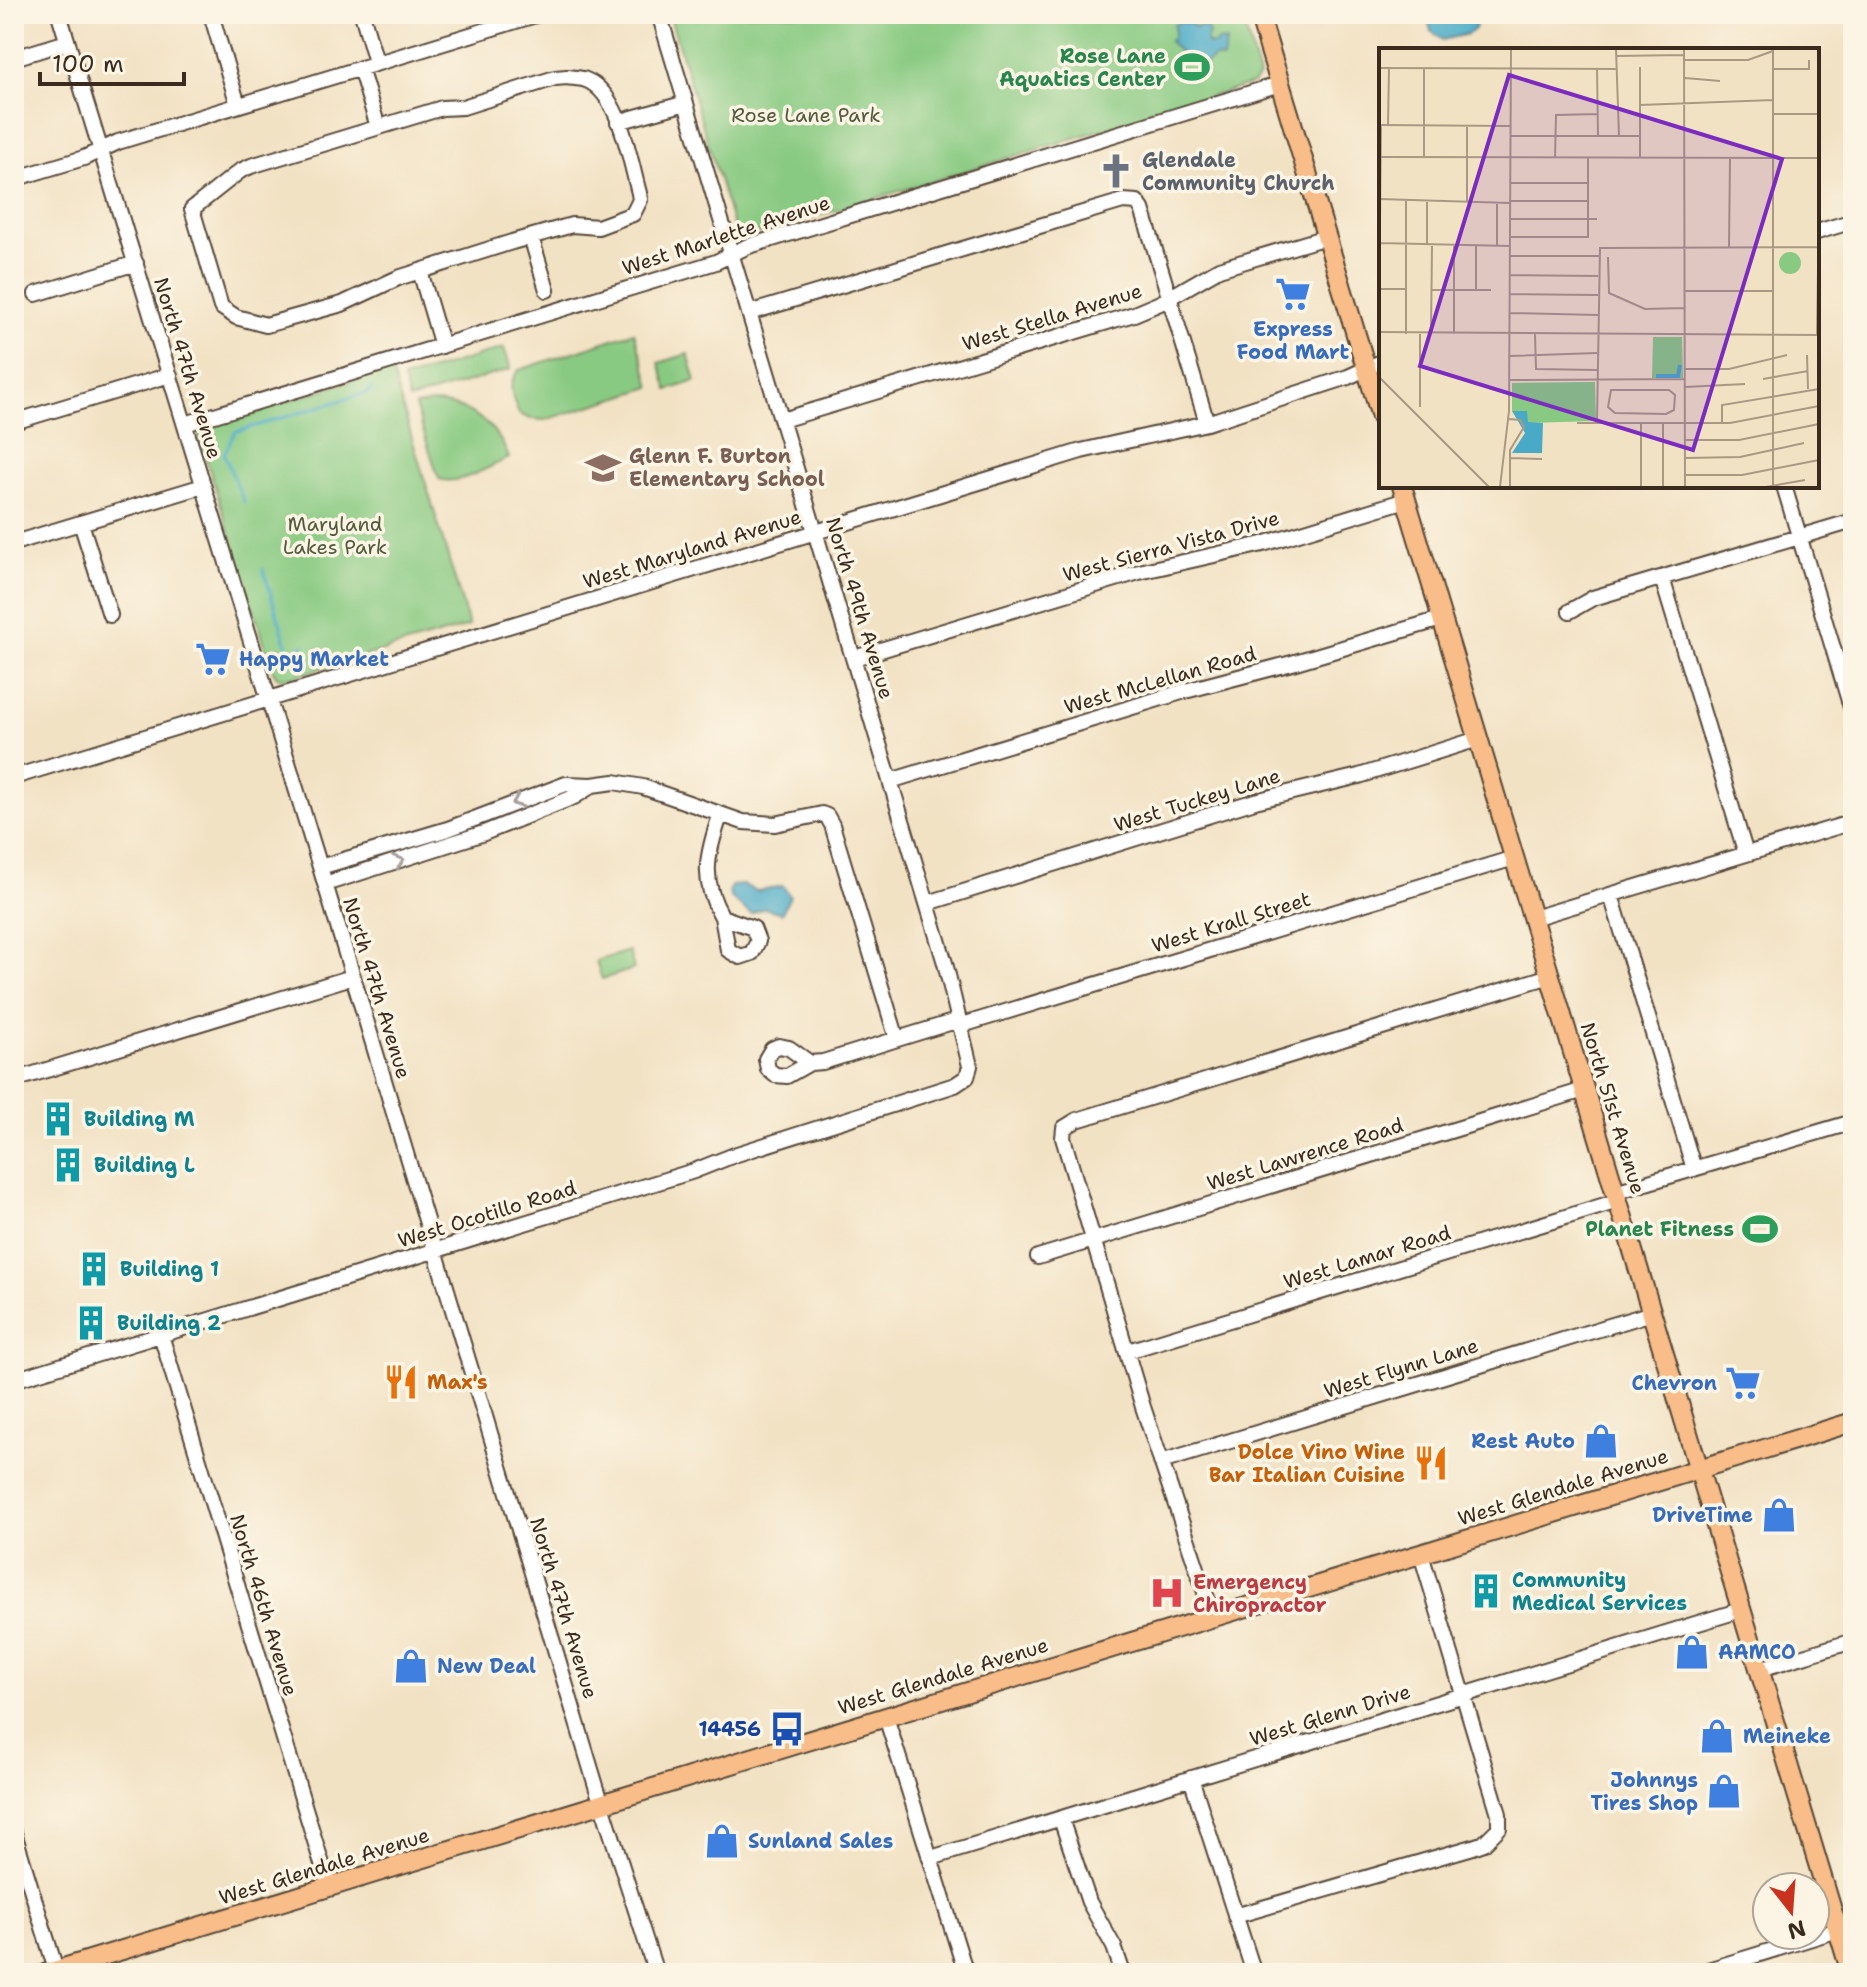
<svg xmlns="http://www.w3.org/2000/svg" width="1867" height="1987" font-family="'Shantell Sans',sans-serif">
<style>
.green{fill:#89ca82;stroke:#627a50;stroke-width:2}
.water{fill:#49aac8;stroke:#426a73;stroke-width:2}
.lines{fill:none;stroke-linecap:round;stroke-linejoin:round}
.stream{stroke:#49aac8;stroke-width:3}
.minor-casing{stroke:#564637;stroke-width:18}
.major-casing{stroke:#564637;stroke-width:22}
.minor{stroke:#fff;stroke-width:14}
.major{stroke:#f8bd88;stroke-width:18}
.oneway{stroke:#a79f9a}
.labels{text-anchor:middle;stroke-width:7;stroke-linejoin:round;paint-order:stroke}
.leisure-label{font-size:20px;font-weight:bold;fill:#27864d;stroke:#fcf5e5;text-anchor:end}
.park-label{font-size:20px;fill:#525a3c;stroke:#fcf5e5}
.worship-label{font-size:20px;font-weight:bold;fill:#5b616d;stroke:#fcf5e5;text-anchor:start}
.street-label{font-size:20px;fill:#3b2a1e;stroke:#fcf5e5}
.shop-label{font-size:20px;font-weight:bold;fill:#366cbe;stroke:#fcf5e5;text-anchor:start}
.education-label{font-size:20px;font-weight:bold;fill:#785e54;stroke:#fcf5e5;text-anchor:start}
.culture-label{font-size:20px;font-weight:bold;fill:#0d838f;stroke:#fcf5e5;text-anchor:start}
.food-label{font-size:20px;font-weight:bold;fill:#c56008;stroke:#fcf5e5;text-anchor:start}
.health-label{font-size:20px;font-weight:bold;fill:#be3a42;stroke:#fcf5e5;text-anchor:start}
.transit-label{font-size:20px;font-weight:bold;fill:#164399;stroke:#fcf5e5;text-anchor:end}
.inset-river{fill:none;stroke:#49aac8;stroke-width:4}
.inset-road{fill:none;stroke:#a99882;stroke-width:2}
.view{fill:#7b2cbf;fill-opacity:0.15;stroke:#7b2cbf;stroke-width:4}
.inset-edge{fill:none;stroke:#3b2a1e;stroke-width:4}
</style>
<rect width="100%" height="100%" fill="#fcf5e5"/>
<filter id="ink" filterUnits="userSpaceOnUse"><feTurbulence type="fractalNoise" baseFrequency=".0125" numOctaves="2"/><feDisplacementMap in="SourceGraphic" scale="16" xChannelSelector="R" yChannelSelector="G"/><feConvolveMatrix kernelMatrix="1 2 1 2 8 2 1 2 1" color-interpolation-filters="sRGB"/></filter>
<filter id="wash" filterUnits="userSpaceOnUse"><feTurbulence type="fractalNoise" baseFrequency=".006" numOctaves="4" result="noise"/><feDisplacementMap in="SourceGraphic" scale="32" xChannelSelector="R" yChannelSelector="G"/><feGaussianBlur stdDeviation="1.8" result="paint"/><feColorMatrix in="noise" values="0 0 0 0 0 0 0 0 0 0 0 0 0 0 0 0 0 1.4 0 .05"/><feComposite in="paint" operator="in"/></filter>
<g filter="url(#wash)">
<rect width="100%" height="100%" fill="#f2e2c4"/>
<path class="green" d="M669,14H1241L1259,76L1253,84L744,238L735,232Z
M634,332L651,387L545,420L531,419L519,414C512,397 506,385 519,370Z
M504,348L511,369L409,400L403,379Z
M688,354L696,381L668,390L659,363Z
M391,369L469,626L285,679L277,677L273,671L199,436L200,430L205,426Z
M433,403C469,405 496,423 509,458C490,466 459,486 439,479L415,406Z
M629,951L634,969L602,979L596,961Z"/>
<path class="water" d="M1426,14H1478L1475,29L1468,34L1442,40L1431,31Z
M1180,22L1189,23L1196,28L1200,26L1207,28L1209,35L1206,40L1208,45L1216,44L1217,41L1226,42L1223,59L1216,57L1205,64L1182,55L1169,41L1174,36V25Z
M743,885L757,891L783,886L790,896L782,913L764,908L751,914L734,901L729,894L731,886Z"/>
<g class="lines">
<path class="stream" d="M244,502L224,454L235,432L369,392L371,389
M263,569L289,652L305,645"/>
</g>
</g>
<g filter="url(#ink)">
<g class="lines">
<g class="minor-casing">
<path id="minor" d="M59,14L320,867L596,1786L656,1973
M211,14L238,105
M362,14L376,62
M14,58L67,42
M360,68L378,127
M567,77C573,78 581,78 586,80C620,93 630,161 639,193L640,200L633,214L598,227L572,225L512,242L398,278L342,304L266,325L236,317L221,307L192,209L240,171L251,166L442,108L463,107L555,78Z
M618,122L686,103
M14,179L84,158L118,142L539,14
M1817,232L1853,221
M531,237L547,290
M420,271L442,346
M36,294L136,263
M749,313L1123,201L1137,202L1142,209L1155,250L1207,423
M782,420L1134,314L1160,303L1219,269L1326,237
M14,422L170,375
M185,424L716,262L746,247L1280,84
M1784,486L1853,714
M81,523L110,615
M14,543L203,486
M1662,578L1746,854
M1570,611L1593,598L1853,521
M854,658L1139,572L1263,544L1406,500
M14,777L1081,451L1207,423L1348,377L1381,362
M890,781L1185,691L1292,663L1441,619
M720,816C707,854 700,880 722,917
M320,867L448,829L566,784L592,785L614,782L643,787L743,822L775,824L822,814L827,816L832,825L897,1039
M325,884L484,833L574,797L591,786
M1611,895L1694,1169
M928,903L1255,801L1359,776L1478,739
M722,917L753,928L758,941L752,953L740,957L728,950Z
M1533,918L1853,822
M959,1026L1514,858
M779,1046L789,1048L810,1063L787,1076L775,1075L768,1069L766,1059L772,1049Z
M810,1063L823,1062L959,1020
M14,1080L352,977
M1615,1192L1853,1122
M1038,1257L1584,1090
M161,1335L329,1887
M1128,1351L1618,1201
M14,1380L694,1171L737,1154L955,1085L967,1077L970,1066L945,963L659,14
M1161,1462L1652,1313
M1213,1616L1143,1407L1063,1138L1064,1128L1077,1120L1550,976
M1760,1669L1853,1641
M886,1717L966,1973
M1191,1778L1254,1973
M1061,1819L1089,1902L1114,1947L1123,1973
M14,1833L57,1973
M931,1858L1741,1610
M1235,1916L1473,1847L1484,1843L1499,1828V1814L1421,1554
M1698,1973L1838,1930"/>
</g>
<g class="major-casing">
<path id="major" d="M1259,14L1381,417
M1402,486L1851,1973
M47,1973L1853,1422"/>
</g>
<use href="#minor" class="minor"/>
<use href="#major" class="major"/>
</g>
<defs><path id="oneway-chevron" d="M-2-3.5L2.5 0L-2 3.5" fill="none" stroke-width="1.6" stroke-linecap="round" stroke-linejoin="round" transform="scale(2)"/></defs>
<g class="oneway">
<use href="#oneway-chevron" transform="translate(517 802) rotate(159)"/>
<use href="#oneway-chevron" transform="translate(399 861) rotate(-18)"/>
</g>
</g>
<defs>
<g id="stadium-bare" transform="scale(2.76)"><path d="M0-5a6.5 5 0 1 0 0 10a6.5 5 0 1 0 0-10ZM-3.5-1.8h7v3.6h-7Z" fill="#2e9e5b" stroke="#fcf5e5" stroke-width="2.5" paint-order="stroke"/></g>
<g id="church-bare" transform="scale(2.76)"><path d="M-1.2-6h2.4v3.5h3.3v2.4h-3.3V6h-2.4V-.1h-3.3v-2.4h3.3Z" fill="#6b7280" stroke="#fcf5e5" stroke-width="2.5" paint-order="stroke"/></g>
<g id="supermarket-bare" transform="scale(2.76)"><path d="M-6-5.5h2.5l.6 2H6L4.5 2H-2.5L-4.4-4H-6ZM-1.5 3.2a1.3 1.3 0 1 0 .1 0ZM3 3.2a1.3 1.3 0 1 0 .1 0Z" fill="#3f7fe0" stroke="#fcf5e5" stroke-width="2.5" paint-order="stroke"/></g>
<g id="school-bare" transform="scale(2.76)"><path d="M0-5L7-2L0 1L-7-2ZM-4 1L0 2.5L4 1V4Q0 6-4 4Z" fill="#8d6e63" stroke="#fcf5e5" stroke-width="2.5" paint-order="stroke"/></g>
<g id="building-bare" transform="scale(2.76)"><path d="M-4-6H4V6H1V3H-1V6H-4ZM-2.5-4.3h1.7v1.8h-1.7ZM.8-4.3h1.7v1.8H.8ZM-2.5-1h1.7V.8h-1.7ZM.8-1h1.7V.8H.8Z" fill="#0f9aa8" stroke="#fcf5e5" stroke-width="2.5" paint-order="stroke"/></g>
<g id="restaurant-bare" transform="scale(2.76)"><path d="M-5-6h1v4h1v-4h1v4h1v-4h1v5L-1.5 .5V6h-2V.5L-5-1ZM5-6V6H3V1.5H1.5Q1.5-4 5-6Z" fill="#e8710a" stroke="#fcf5e5" stroke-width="2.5" paint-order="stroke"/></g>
<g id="shop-bare" transform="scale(2.76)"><path d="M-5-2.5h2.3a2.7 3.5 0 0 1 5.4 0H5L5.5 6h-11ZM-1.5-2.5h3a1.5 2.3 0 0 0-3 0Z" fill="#3f7fe0" stroke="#fcf5e5" stroke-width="2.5" paint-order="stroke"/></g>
<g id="hospital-bare" transform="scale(2.76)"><path d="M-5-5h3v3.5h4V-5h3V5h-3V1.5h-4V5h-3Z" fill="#e0444e" stroke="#fcf5e5" stroke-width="2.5" paint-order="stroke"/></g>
<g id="bus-bare" transform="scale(2.76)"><path d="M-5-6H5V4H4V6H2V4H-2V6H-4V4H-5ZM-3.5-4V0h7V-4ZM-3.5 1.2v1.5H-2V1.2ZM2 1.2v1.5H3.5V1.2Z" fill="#1a4fb4" stroke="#fcf5e5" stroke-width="2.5" paint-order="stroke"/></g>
</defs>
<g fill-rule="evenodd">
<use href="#stadium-bare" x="1192" y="67"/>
<use href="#church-bare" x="1116" y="171"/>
<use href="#supermarket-bare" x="1293" y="294"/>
<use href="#school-bare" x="603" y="468"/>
<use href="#supermarket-bare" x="213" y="659"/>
<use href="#building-bare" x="58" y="1119"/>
<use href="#building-bare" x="68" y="1165"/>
<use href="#stadium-bare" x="1760" y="1229"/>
<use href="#building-bare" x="94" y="1269"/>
<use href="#building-bare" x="91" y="1323"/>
<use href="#restaurant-bare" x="401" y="1382"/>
<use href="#supermarket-bare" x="1743" y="1383"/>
<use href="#shop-bare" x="1601" y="1441"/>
<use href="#restaurant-bare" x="1431" y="1463"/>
<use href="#shop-bare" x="1779" y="1515"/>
<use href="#building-bare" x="1486" y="1591"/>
<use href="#hospital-bare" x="1167" y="1593"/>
<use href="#shop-bare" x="1692" y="1652"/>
<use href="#shop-bare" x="411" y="1666"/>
<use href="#bus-bare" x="787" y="1729"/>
<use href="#shop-bare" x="1717" y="1736"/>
<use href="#shop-bare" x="1724" y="1791"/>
<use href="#shop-bare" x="722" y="1841"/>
</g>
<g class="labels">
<g class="leisure-label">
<text x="1166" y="63">Rose Lane<tspan x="1166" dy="23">Aquatics Center</tspan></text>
<text x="1734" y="1236">Planet Fitness</text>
</g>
<g class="park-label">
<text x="806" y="122">Rose Lane Park</text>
<text x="335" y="531">Maryland<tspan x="335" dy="23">Lakes Park</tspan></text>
</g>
<g class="worship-label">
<text x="1142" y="167">Glendale<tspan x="1142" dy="23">Community Church</tspan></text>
</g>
<g class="street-label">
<text transform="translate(726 235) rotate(-18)" y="7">West Marlette Avenue</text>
<text transform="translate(1052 317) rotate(-17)" y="7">West Stella Avenue</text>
<text transform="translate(188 368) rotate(73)" y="7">North 47th Avenue</text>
<text transform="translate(1171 546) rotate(-15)" y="7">West Sierra Vista Drive</text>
<text transform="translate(692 549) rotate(-17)" y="7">West Maryland Avenue</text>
<text transform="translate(860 608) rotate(73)" y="7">North 49th Avenue</text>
<text transform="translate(1160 680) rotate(-16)" y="7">West McLellan Road</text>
<text transform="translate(1197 800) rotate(-17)" y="7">West Tuckey Lane</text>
<text transform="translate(1231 922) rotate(-17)" y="7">West Krall Street</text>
<text transform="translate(377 988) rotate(73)" y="7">North 47th Avenue</text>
<text transform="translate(1613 1108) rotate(73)" y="7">North 51st Avenue</text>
<text transform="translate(1305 1154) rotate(-17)" y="7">West Lawrence Road</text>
<text transform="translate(487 1214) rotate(-17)" y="7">West Ocotillo Road</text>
<text transform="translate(1367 1257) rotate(-17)" y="7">West Lamar Road</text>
<text transform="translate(1401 1368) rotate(-17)" y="7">West Flynn Lane</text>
<text transform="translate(1563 1487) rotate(-17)" y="7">West Glendale Avenue</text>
<text transform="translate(264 1605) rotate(73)" y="7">North 46th Avenue</text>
<text transform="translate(564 1608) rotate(73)" y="7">North 47th Avenue</text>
<text transform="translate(943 1676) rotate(-17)" y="7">West Glendale Avenue</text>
<text transform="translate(1330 1715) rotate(-17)" y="7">West Glenn Drive</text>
<text transform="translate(324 1866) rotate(-17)" y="7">West Glendale Avenue</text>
</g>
<g class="shop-label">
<text x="1293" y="336" text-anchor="middle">Express<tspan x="1293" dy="23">Food Mart</tspan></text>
<text x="239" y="666">Happy Market</text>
<text x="1717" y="1390" text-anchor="end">Chevron</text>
<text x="1575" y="1448" text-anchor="end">Rest Auto</text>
<text x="1753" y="1522" text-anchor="end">DriveTime</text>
<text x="1718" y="1659">AAMCO</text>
<text x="437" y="1673">New Deal</text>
<text x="1743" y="1743">Meineke</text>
<text x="1698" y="1787" text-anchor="end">Johnnys<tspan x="1698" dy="23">Tires Shop</tspan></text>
<text x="748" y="1848">Sunland Sales</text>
</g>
<g class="education-label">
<text x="629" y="463">Glenn F. Burton<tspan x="629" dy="23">Elementary School</tspan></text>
</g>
<g class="culture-label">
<text x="84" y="1126">Building M</text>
<text x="94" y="1172">Building L</text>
<text x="120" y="1276">Building 1</text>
<text x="117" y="1330">Building 2</text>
<text x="1512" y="1587">Community<tspan x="1512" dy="23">Medical Services</tspan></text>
</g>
<g class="food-label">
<text x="427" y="1389">Max's</text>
<text x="1405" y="1459" text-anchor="end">Dolce Vino Wine<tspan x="1405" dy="23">Bar Italian Cuisine</tspan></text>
</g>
<g class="health-label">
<text x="1193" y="1589">Emergency<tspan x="1193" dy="23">Chiropractor</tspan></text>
</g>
<g class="transit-label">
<text x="761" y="1736">14456</text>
</g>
</g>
<g transform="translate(1379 48)">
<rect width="440" height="440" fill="#f2e2c4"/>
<path d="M400 215a11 11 0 1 1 22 0a11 11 0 1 1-22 0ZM274,289H303L304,330H273ZM216,334L217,373L150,375L133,363V335Z" fill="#89ca82"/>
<path d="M133,363H148L149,374L164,375L163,405H133L146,385Z" fill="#49aac8"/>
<path class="inset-river" d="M277,328H299L301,317"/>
<path class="inset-road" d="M237,1L240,88M305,1L306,439M237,8L306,7M306,12H369L394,3M261,19V110M0,20L238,21M218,20L219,88M394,21H430V12M306,30L341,33M261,57L394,52M394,66H440M0,77L131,78M9,77L10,20M131,88H261M0,109L440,110M45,109V20M88,110V78M176,110L177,67L219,66M131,135H210M0,151L131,155M131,153H209M88,154V110M131,171H218M131,189H209V110M0,195L131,198M48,198V152M75,198V286M97,198V243M118,198V155M350,199L351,110M131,208H220M229,209L230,245L266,261L306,260M131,227L219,228M0,241H27M52,242H112M306,243H394M131,246L219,247M131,265L219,267M0,270L2,77M0,284L440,287M27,286V151M41,286V359M52,286L53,198M156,286L157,321L218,322M438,287L440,155M428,307L429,341M131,308L218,305M306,321H350L408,307M0,329L110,439M384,331L429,323M130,332L306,331M306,339L366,336M290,342L296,347L295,362L287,366L236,365L229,359L232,342ZM130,371L141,372L145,379L131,402V439M198,375H351L440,358M218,375L221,200L440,199M343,375V357L440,341M306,392H360L440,376M131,410L163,411M306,410L361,409L425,395M306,427H363L440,412M121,439L130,363L132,1M262,439V376M284,439V376M387,439L426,432M394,439V1"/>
<path class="view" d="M130,27L403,111L314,402L41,318Z"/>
<rect width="440" height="440" class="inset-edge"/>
</g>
<rect width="1867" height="1987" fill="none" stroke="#fcf5e5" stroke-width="48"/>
<g transform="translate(1791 1911) rotate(163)"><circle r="38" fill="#fcf5e5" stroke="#afa495" stroke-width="2"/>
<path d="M0-6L14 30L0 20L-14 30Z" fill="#c8321e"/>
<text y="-12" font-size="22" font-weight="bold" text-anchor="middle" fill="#3b2a1e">N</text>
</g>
<path d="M40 72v12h144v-12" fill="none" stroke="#3b2a1e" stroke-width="4"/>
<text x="52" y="72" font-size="24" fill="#3b2a1e" stroke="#fcf5e5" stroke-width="6" paint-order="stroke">100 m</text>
</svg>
